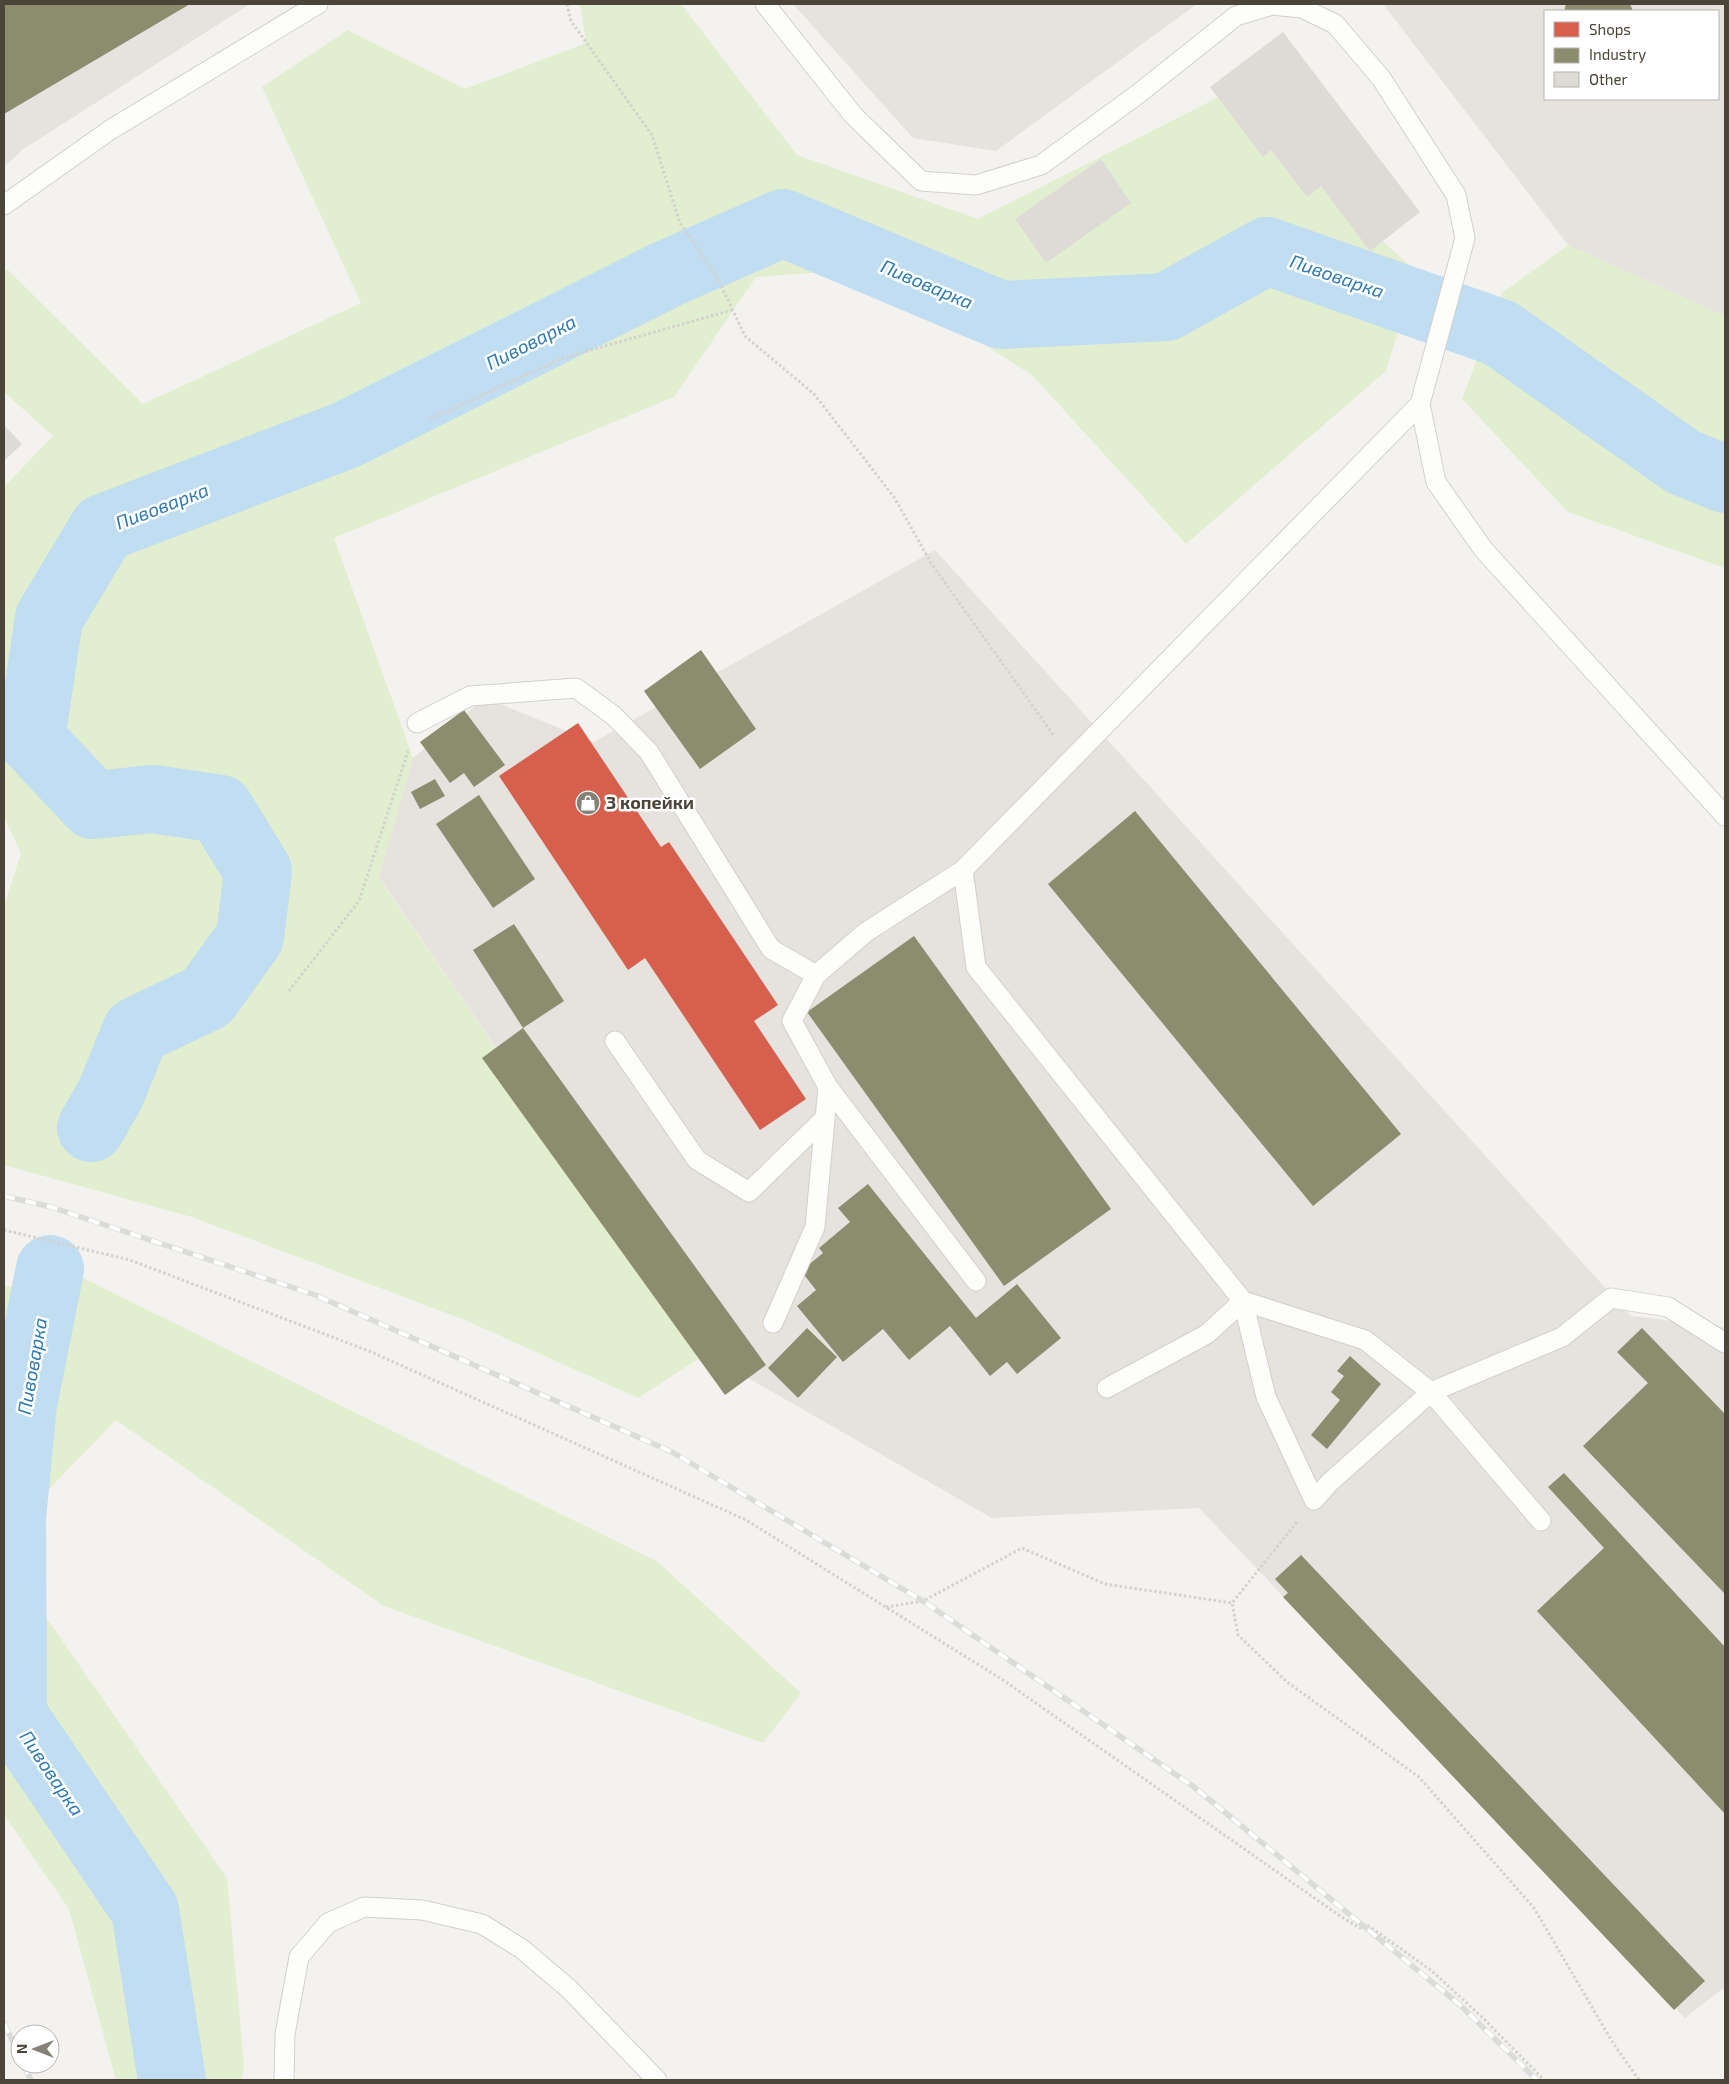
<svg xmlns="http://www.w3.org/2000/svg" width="1729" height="2084" font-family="'Exo 2',sans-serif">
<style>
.industrial{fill:#e6e2de;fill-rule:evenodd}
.green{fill:#e1eecf}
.shops{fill:#d6604d}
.industry{fill:#8c8c6e}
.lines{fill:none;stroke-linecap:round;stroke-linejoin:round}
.river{stroke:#c0ddf1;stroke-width:68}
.building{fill:#dedbd6}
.service-casing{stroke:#d2d0cb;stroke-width:21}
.path{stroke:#d3d2cc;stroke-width:3;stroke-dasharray:2.5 2.5;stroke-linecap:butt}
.service{stroke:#fdfdfc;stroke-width:19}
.rail-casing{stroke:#dbdbda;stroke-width:5.5}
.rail{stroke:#fff;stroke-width:4;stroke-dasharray:11;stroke-linecap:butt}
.labels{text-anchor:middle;stroke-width:5;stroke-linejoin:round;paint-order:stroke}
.poi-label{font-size:18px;font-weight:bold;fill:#4b4439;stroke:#fff;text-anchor:start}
.water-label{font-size:19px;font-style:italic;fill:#2e7ab2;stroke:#fff}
</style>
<rect width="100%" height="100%" fill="#f4f2ee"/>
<path class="industrial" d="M4,4H250L22,150L4,167Z
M793,4H1197L996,151L913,138Z
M1383,4H1725V316L1568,245ZM1545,11H1718V99H1545Z
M935,550L1631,1316L1725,1327V1991L1722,1989L1685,2018L1199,1508L992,1518L706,1354L379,877L413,758L485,698L594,742Z"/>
<path class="green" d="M580,4H681L797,155L978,219L1219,97L1416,271L1386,371L1186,544L1032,375L865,269L756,277L674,397L334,538L413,758L379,878L706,1354L638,1398L465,1320L192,1217L4,1165V906L21,853L4,817V487L53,436L4,392V272L7,269L143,404L361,303L262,87L348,30L465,89L586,43Z
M1568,245L1725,316V568L1568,512L1462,399L1502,293Z
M79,1276L658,1562L801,1693L763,1743L384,1606L116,1420L25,1514L39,1607L227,1878L244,2064L242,2080H116L69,1909L4,1815V1287Z"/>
<path class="shops" d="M578,723L661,847L669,842L778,1005L754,1021L806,1099L760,1130L645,958L628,970L499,776Z"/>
<path class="industry" d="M4,4H190L4,114Z
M1566,4H1630L1633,11H1564Z
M701,650L756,729L700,769L644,691Z
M464,710L505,765L474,787L464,773L450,783L420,742Z
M435,779L445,796L420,809L411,792Z
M479,795L535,879L493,908L436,824Z
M1135,811L1401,1134L1313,1206L1048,884Z
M514,924L564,1001L523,1028L766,1365L725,1395L482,1058L523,1028L473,950Z
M914,936L1111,1209L1004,1286L807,1012Z
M868,1184L976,1318L1017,1284L1061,1338L1017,1374L1007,1362L990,1376L950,1326L909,1360L883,1329L843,1362L797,1306L816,1290L801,1271L823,1253L819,1248L850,1222L838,1208Z
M807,1328L837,1357L798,1398L768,1368Z
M1642,1328L1725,1414V1594L1583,1446L1648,1383L1617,1352Z
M1350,1356L1381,1384L1327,1449L1311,1435L1340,1400L1331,1392L1344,1376L1337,1371Z
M1564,1473L1725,1647V1814L1537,1611L1604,1548L1548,1487Z
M1301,1555L1705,1981L1674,2010L1283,1597L1288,1593L1275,1579Z"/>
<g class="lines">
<path class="river" d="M91,1128L111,1093L136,1031L207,997L250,937L258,871L220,809L153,799L93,805L31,739L49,618L103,528L346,435L667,274L783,223L1001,315L1166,307L1267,251L1500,333L1683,462L1725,479
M50,1269L23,1404L12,1518L13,1715L145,1910L172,2080"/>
</g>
<path class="building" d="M1283,32L1420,212L1370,251L1321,186L1307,197L1271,150L1263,157L1210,87Z
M1101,159L1131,203L1046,263L1015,219Z
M4,425L22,444L4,461Z"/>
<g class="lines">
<g class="service-casing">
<path id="service" d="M765,4L853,115L921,181L976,185L1041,165L1138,94L1236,16L1272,5L1302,8L1335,24L1381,78L1456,195L1465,238L1420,404L1436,482L1483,549L1725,816
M4,205L110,130L318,4
M1420,404L963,870L976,967L1243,1301L1365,1340L1431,1392L1541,1521
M417,723L470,696L576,688L614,716L649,752L771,949L816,975
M615,1041L697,1160L749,1192L825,1118
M828,1087L976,1281
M773,1323L815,1227L828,1087L792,1021L816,975L866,932L963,870
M1107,1388L1207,1334L1243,1301L1266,1397L1314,1500L1329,1483L1431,1392L1562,1337L1611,1298L1668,1307L1725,1343
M284,2080L285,2034L299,1957L328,1923L364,1907L422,1910L482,1924L522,1949L569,1989L657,2080"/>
</g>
<path class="path" d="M567,4L571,21L652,135L680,223L716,275L745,336L814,394L894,497L931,563L1054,736
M430,419L563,358L732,310
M289,991L359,901L408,751
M4,1230L130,1260L369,1351L746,1520L1003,1680L1340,1916L1360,1928L1366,1924L1432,1971L1483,2018L1544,2080
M1297,1522L1232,1603L1238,1635L1287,1682L1419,1777L1534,1908L1613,2043L1639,2080
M886,1607L923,1601L1022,1548L1105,1584L1232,1603"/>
<use href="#service" class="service"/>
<g class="rail-casing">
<path id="rail" d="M4,1196L51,1207L315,1295L672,1452L923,1601L1194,1787L1460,2005L1537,2080
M4,2023L20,2057
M23,2064L31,2080"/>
</g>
<use href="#rail" class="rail"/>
</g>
<defs>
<g id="shop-disc" transform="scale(1.25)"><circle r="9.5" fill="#868178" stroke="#fff"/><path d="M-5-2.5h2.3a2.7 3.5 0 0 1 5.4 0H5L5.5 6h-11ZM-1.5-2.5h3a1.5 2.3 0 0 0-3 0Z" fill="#fff"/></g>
</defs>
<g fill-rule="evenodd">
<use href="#shop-disc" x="588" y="803"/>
</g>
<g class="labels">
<g class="poi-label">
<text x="606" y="809">3 копейки</text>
</g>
<g class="water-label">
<text transform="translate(1337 276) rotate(19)" y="7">Пивоварка</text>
<text transform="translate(927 284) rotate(23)" y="7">Пивоварка</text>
<text transform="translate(531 342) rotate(-27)" y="7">Пивоварка</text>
<text transform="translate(162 506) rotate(-21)" y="7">Пивоварка</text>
<text transform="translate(32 1366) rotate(-80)" y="7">Пивоварка</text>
<text transform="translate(52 1773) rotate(56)" y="7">Пивоварка</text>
</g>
</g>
<rect width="1729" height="2084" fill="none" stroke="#4b4439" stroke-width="10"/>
<rect x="1544" y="10" width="175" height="90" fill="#ffffff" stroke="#b7b4b0"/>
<rect x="1554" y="22" width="25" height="15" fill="#d6604d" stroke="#b7b4b0"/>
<text x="1589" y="35" font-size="15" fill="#4b4439">Shops</text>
<rect x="1554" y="48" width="25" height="15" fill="#8c8c6e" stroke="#b7b4b0"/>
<text x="1589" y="60" font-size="15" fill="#4b4439">Industry</text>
<rect x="1554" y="72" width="25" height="15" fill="#dedbd6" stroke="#b7b4b0"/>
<text x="1589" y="85" font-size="15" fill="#4b4439">Other</text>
<g transform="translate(35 2049) rotate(270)"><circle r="24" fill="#ffffff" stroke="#b7b4b0"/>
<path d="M0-4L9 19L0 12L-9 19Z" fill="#868178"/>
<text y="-8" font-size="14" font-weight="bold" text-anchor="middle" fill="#4b4439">N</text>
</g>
</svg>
